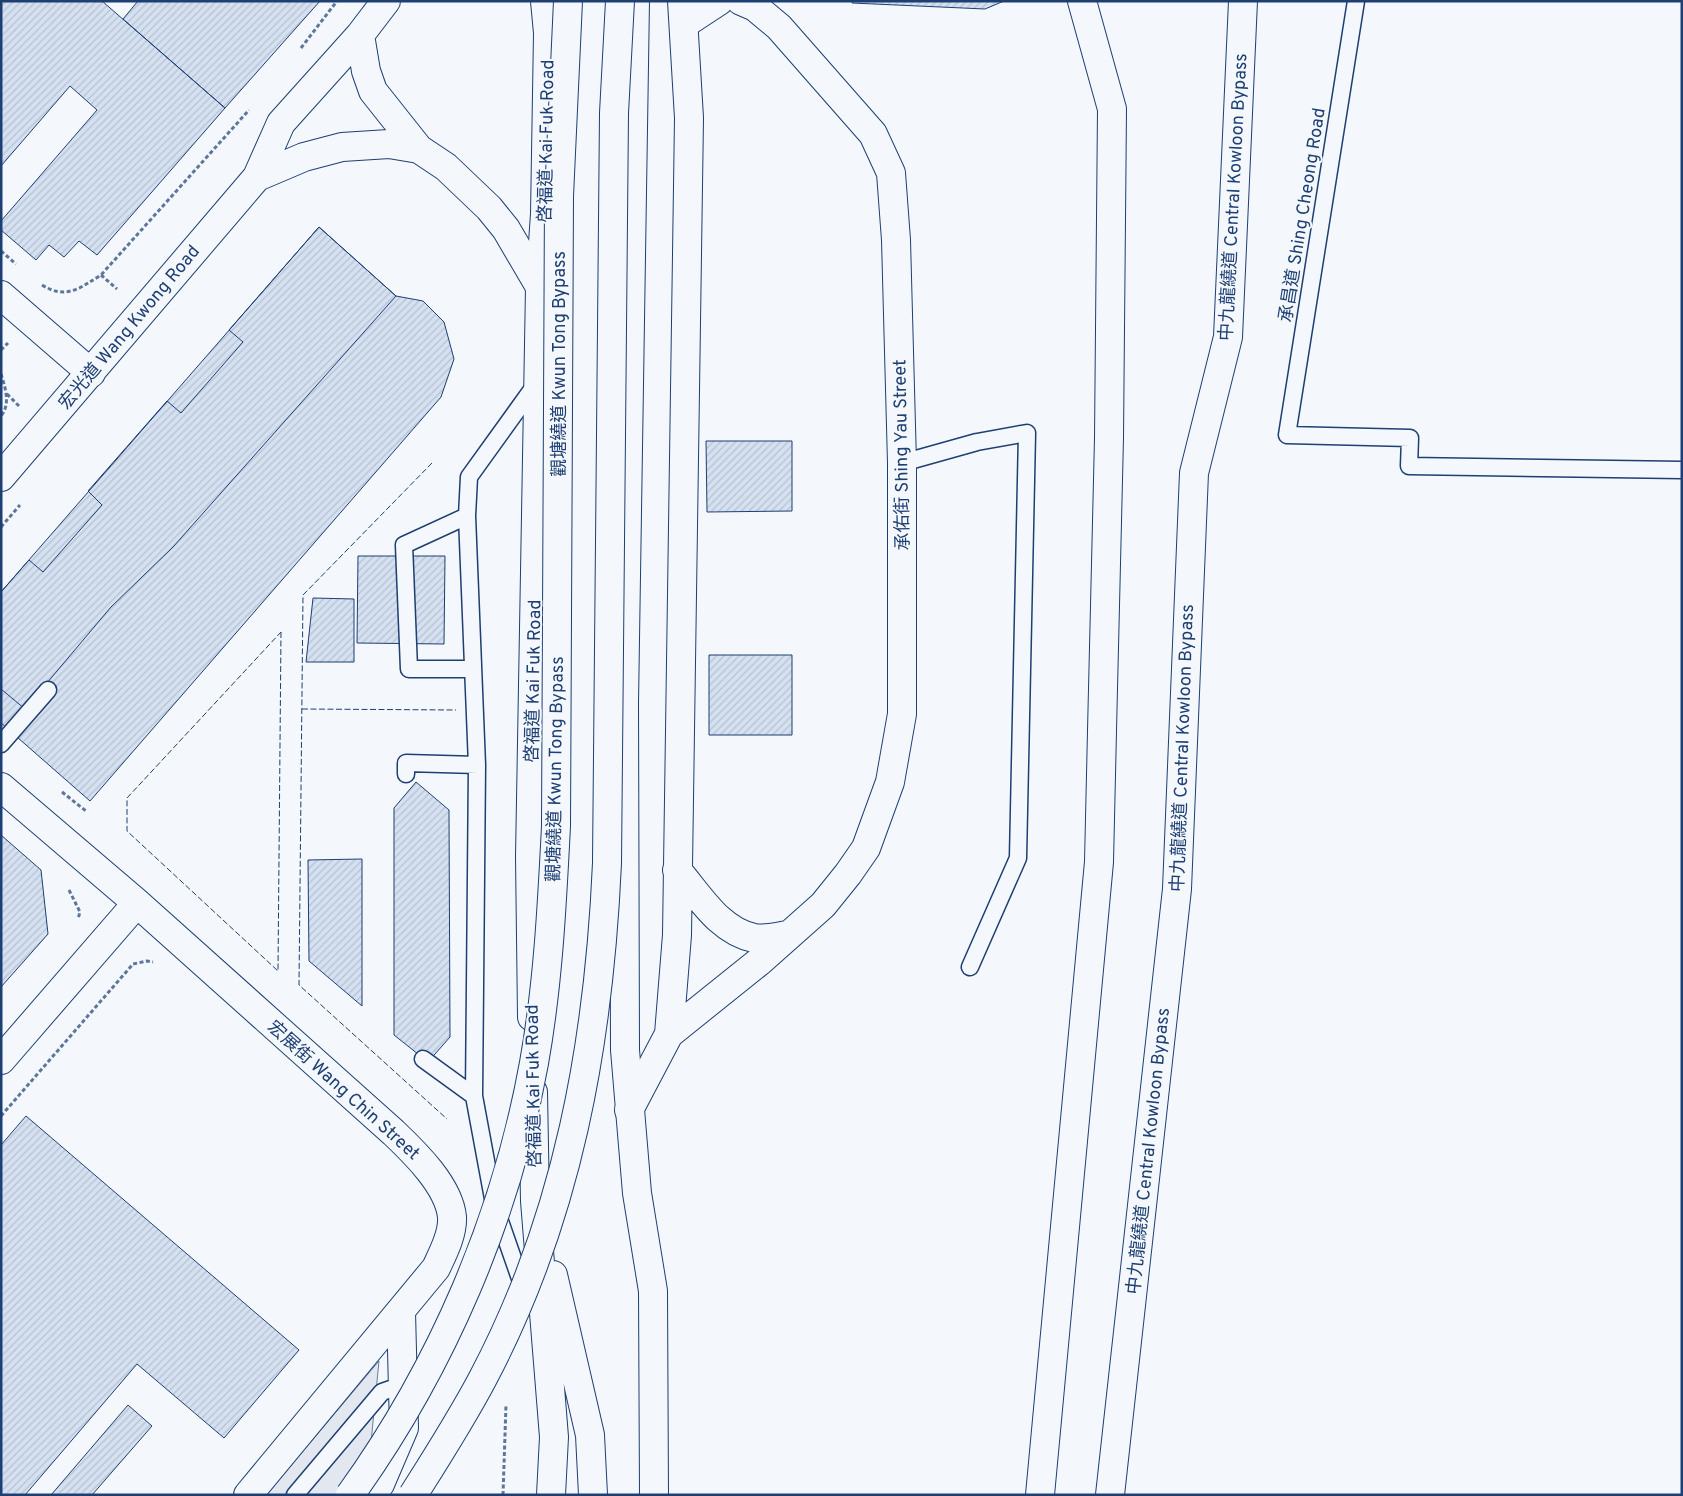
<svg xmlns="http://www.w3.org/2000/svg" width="1683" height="1496" font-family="Overpass,'Noto Sans TC',sans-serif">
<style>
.parking{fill:#e3e8f0;stroke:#687fa3}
.building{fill:url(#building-hatch);stroke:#1d3f73}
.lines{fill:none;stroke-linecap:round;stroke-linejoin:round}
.service-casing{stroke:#1d3f73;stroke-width:19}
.minor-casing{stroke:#1d3f73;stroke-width:30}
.secondary-casing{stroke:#1d3f73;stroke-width:30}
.trunk-casing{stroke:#1d3f73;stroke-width:30}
.path{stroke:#5e769c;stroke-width:3;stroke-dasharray:4 2.5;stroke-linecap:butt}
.service{stroke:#f4f7fb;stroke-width:16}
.minor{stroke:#f4f7fb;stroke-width:28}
.secondary{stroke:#f4f7fb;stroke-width:28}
.trunk{stroke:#f4f7fb;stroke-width:28}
.motorway-bridge-casing{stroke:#1d3f73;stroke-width:30;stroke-linecap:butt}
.motorway-bridge{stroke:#f4f7fb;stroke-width:28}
.fence{stroke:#1d3f73;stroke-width:1;stroke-dasharray:6 2.5;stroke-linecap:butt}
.labels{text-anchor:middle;stroke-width:4;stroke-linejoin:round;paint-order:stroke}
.street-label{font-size:18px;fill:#1d3f73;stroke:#f4f7fb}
</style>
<defs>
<pattern id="building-hatch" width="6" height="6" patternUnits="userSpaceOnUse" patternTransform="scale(1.25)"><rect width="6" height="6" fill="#d5e0f0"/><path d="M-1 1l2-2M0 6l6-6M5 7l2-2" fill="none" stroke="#b6c1d1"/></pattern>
</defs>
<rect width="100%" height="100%" fill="#f4f7fb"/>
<path class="parking" d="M379,1361L368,1473L349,1495H266Z"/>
<path class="building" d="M1,1H102L225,108L97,255L79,241L64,257L49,245L36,260L1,230V221L97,110L70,86L1,166Z
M138,1H320L225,108L123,19Z
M852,1H1004L985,9L852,3Z
M319,227L396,296L423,301L444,322L454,359L441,397L90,801L1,723V592Z
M319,227L396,296L173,547L111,607L25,709L1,689V592L29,560L43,572L102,505L88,491L167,401L181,413L243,342L229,330Z
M706,441H792V511L707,512Z
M358,556H445L444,644L357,643Z
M313,598L354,599V662H306Z
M709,655H792V735H709Z
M416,782L449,810L450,1037L428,1062L394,1035V808Z
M1,835L41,870L48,934L1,987Z
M362,859V1006L309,961L308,860Z
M26,1116L299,1350L224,1438L137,1364L25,1495H1V1145Z
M128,1405L152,1426L92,1495H51Z"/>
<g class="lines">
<g class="service-casing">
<path id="service" d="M1356,1L1287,435L1410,438L1409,466L1682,470
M902,463L977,442L1027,433L1018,858L970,967
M467,516L404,545L409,669H473
M1,744L48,690
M406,774V763L477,765
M423,1059L474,1096
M524,1290L494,1204L474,1096L477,765L467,516L469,477L536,384
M295,1495L382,1392L402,1385"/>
</g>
<g class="minor-casing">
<path id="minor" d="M684,24L719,1
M1,787L137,903L394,1133C415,1153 449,1186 452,1217C453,1234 443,1253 436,1268L248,1495
M677,870C699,895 719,931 754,938C764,940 779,936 789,935
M669,1034L760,961L823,905L848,874L866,848L890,782L902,714V463L896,240L891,173L873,134L779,27L755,7L741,1
M1,1060L137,903
M629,1110L669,1034L677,935L689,118L682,1
M372,1495L380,1484L404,1428L401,1312"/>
</g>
<g class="secondary-casing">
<path id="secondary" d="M360,35L366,71L373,91L419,149
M257,177L304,157L342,147L389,144L419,149L446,167L489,208L506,229L540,287
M1,295L91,373
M1,477L257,177L281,123L360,35L386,1"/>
</g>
<g class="trunk-casing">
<path id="trunk" d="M635,1L624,703L625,1050L637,1193L653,1291L654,1495
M532,1017L530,857L540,287L545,214L548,33L545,1
M533,1092L535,1201L554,1437L551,1495
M553,1275L590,1435L593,1495
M1040,1495L1099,862L1102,731L1109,438L1112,109L1082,1
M1110,1495L1177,889L1194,473L1228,337L1243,1"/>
</g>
<path class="path" d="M301,48L337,1
M1,251L16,264
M101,275L117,289
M42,285C66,300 80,288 101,275L249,110
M1,350L8,343
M1,374C5,387 11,404 1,416
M7,394L19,406
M1,527L20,505
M62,792L86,811
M69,890L80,912L78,919
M1,1116L133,964L147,961L153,962
M503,1495L506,1405"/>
<use href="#service" class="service"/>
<use href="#minor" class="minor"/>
<use href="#secondary" class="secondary"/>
<use href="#trunk" class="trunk"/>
<g class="motorway-bridge-casing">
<path id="motorway-bridge" d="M350,1495C442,1367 506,1218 534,1063C548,985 552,905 556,826L559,196L568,1
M413,1495C437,1457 462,1418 483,1378C568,1217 599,1043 607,863L614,113L620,1"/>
</g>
<use href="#motorway-bridge" class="motorway-bridge"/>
<path class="fence" d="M432,463L303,595L299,985L447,1119
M281,632L278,971L127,831V798Z
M302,709L456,710"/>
</g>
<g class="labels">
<g class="street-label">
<text transform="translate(546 141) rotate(-89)" y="6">啓福道 Kai Fuk Road</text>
<text transform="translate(1233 197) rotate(-87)" y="6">中九龍繞道 Central Kowloon Bypass</text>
<text transform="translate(1302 215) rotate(-81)" y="6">承昌道 Shing Cheong Road</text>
<text transform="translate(129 327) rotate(-50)" y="6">宏光道 Wang Kwong Road</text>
<text transform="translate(559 364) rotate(-90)" y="6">觀塘繞道 Kwun Tong Bypass</text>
<text transform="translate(901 455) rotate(-91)" y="6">承佑街 Shing Yau Street</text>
<text transform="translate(533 681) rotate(-89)" y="6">啓福道 Kai Fuk Road</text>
<text transform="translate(1182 748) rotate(-88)" y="6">中九龍繞道 Central Kowloon Bypass</text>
<text transform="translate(555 769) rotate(-89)" y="6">觀塘繞道 Kwun Tong Bypass</text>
<text transform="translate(533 1086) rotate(-91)" y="6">啓福道 Kai Fuk Road</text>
<text transform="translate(344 1090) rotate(42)" y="6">宏展街 Wang Chin Street</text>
<text transform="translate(1148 1151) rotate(-84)" y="6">中九龍繞道 Central Kowloon Bypass</text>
</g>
</g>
<rect width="1683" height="1496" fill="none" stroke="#1d3f73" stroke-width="5"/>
</svg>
